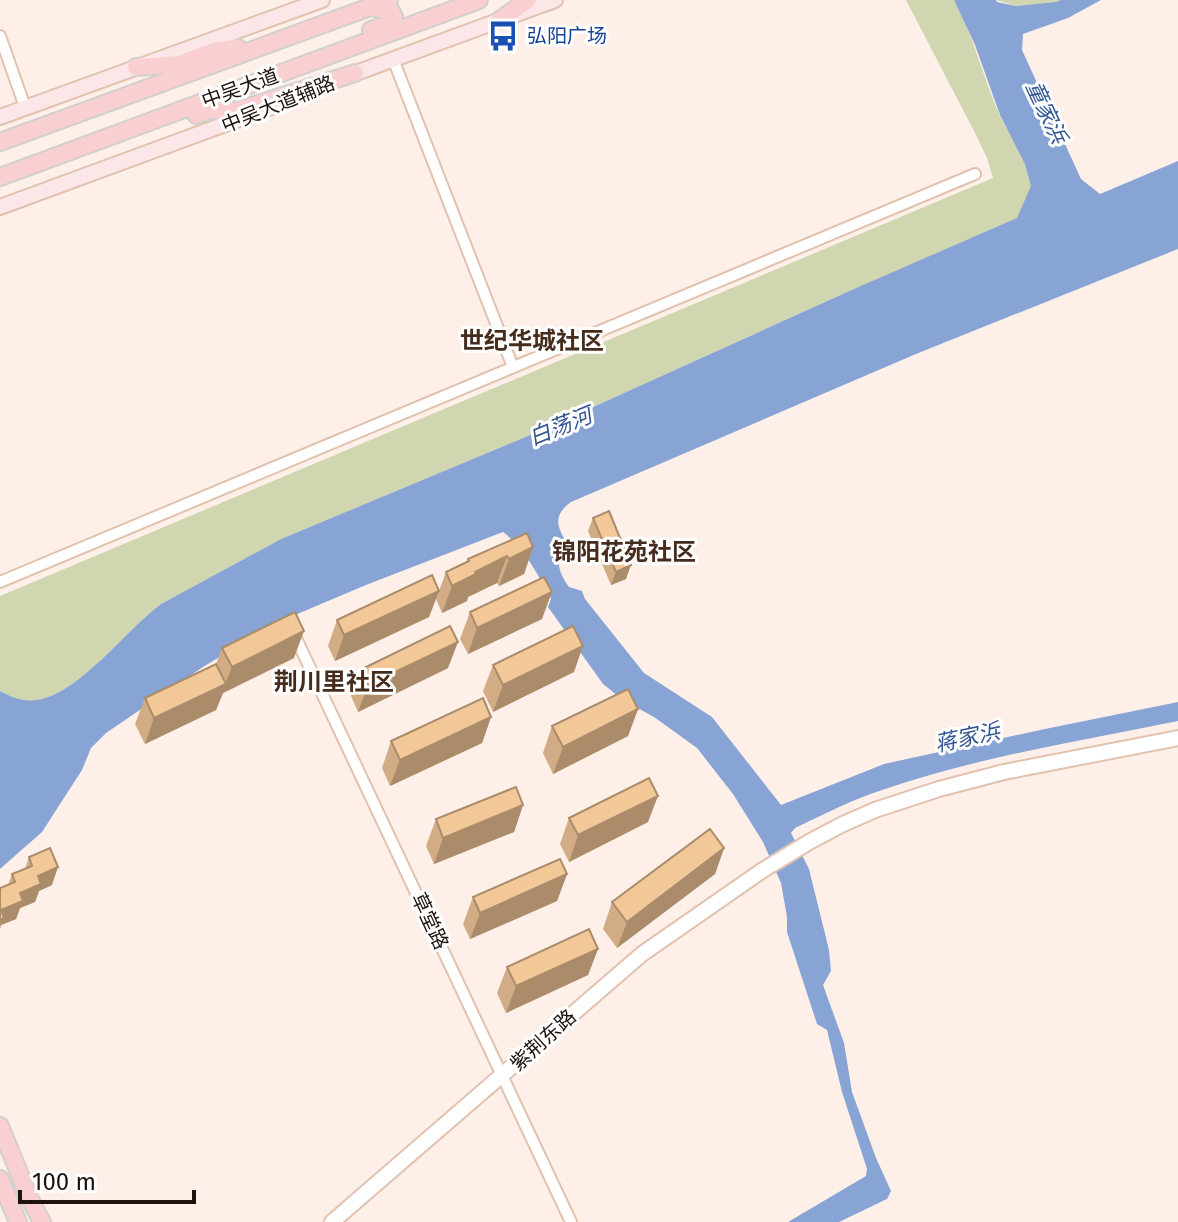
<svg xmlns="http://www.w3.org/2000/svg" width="1178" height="1222" font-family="'Fira Sans','Noto Sans SC',sans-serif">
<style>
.green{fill:#cfd6b0}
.water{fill:#87a4d5}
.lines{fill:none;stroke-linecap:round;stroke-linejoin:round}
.minor-casing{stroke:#e2c2af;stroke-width:14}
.tertiary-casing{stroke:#e2c2af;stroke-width:18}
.secondary-casing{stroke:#e2c2af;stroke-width:18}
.primary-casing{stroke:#d2d0ce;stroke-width:20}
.minor{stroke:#fff;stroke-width:10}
.tertiary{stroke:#fff;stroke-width:14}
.secondary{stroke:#fce7e8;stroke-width:14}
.primary{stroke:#facfd1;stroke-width:16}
.wall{fill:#d1ac84}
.shaded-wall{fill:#aa8c6b}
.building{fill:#f3c899;stroke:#aa8c6b;stroke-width:2}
.labels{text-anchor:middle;stroke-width:6;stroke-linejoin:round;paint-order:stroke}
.transit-label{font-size:20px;fill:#164399;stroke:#fff;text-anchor:start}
.street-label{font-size:20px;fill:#1e130c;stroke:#fff}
.water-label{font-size:22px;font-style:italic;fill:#325593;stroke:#fff}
.quarter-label{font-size:24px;font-weight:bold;fill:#452c1d;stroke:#fff}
</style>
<rect width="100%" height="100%" fill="#fef0e9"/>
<path class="green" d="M906,0H954C974,37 983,78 1000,116C1010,137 1029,159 1031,184C1032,194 1022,208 1018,218L856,288L540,431L281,539L161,604C127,629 77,696 36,700C23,702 11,697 0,691V596L993,178L987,158L974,131Z
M996,0H1061L1056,2L1016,6Z"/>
<path class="water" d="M954,0H996L997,2L1016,6L1056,2L1061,0H1101L1068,18L1023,34L1022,50L1081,179L1100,194L1178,161V249L916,354L571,502C551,517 558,527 568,546C553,558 559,573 569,587L582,591L585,599L644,673L712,717L781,805L884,764L1045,729L1178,702V721C1080,741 979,757 885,789C854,799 824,814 795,828L791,833L809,869L829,950L831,971L823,985L844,1043L852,1092L876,1158L891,1191L887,1199L839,1222H788L866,1176L867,1169L842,1092L827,1030L817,1024L787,932V917L781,883L763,842L733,794L697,748L654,717L623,700L603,684L548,607L551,599L550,596C537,574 524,547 503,532L366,585L276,623L203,667L106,733L91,748L82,770L42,832L0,869V691C11,697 23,702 36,700C77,696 127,629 161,604L281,539L540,431L856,288L1017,218L1031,186L1025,164L1000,115L975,45Z"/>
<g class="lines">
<g class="minor-casing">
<path id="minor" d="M0,36L25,107
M393,59L513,367
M0,582L975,174
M294,634L571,1222"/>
</g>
<g class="tertiary-casing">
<path id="tertiary" d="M332,1222L642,954L763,870L809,842L841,825L875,810L939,789L1004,772L1178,738"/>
</g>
<g class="secondary-casing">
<path id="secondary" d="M345,77L555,0
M0,117L322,0
M0,207L277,105"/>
</g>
<g class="primary-casing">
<path id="primary" d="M369,7L391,11L394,17L386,25L371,30
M500,20L528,0
M136,67L179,64L217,50L238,48
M196,115L208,110L236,111L355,73
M0,142L389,0
M0,177L479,0
M0,1126L29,1197L42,1222
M0,1179L18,1222"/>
</g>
<use href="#minor" class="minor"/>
<use href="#tertiary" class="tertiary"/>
<use href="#secondary" class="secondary"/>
<use href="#primary" class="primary"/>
</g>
<path class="wall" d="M593,518L626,579L611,585L588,531Z
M533,547L524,574L499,586L497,583L468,597L467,601L442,613L436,599L446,572L466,563L468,559Z
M439,591L429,617L335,661L328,646L337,620Z
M470,612L542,619L468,654L460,639Z
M222,648L294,658L223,693L216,710L145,744L135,724L145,698L216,664Z
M493,665L574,672L493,712L483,691Z
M448,668L358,712L351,696L360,670Z
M638,709L628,736L553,774L543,753L552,726Z
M491,717L482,743L390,786L382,768L391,741Z
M523,805L514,832L434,864L426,846L436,819Z
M569,818L648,822L569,862L560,844Z
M724,848L715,874L617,948L603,929L612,902Z
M29,857L52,885L39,891L35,902L20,908L16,919L1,925L0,929V888L8,885L12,874L25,869Z
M567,874L557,901L470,939L463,924L473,897Z
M598,949L588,975L506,1013L497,993L507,967Z"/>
<path class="shaded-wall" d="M533,547L524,574L499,586L509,559Z
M507,556L497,583L468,597L467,601L442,613L452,586L475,572Z
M631,565L626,579L611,585L616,572Z
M439,591L429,617L335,661L344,635Z
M552,592L542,619L468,654L477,628Z
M304,631L294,658L223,693L216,710L145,744L154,718L225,684L232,667Z
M458,642L448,668L358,712L368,685Z
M583,646L574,672L493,712L503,685Z
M638,709L628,736L553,774L563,747Z
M491,717L482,743L390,786L400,760Z
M658,796L648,822L569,862L578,835Z
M523,805L514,832L434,864L443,838Z
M724,848L715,874L617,948L627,922Z
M58,867L52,885L39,891L35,902L20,908L16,919L1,925L0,929L1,910L38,876Z
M567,874L557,901L470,939L480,913Z
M598,949L588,975L506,1013L516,986Z"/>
<path class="building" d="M609,511L631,565L616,572L593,518Z
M527,533L533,547L509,559L507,556L475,572L476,574L452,586L446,572L469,561L468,559Z
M432,575L439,591L344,635L337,620Z
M544,577L552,592L477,628L470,612Z
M295,612L304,631L232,667L222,648Z
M450,626L458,642L368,685L360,670Z
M573,626L583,646L503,685L493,665Z
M216,664L226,684L154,718L145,698Z
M628,689L638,709L563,747L552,726Z
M483,698L491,717L400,760L391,741Z
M649,778L658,796L578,835L569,818Z
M516,787L523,805L443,838L436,819Z
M710,829L724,848L627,922L612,902Z
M50,848L58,867L38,876L41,884L20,893L23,901L1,910L4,918L0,920V888L15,882L12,874L32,866L29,857Z
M560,859L567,874L480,913L473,897Z
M589,929L598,949L516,986L507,967Z"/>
<defs>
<g id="bus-bare" transform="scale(2.4)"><path d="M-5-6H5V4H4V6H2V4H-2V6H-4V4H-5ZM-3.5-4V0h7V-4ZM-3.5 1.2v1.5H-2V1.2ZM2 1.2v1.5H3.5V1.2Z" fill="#1a4fb4" stroke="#fff" stroke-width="2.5" paint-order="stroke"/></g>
</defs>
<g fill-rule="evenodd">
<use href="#bus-bare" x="503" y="36"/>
</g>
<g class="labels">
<g class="transit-label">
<text x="527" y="43">弘阳广场</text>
</g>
<g class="street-label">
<text transform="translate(240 88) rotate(-20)" y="7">中吴大道</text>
<text transform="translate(278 104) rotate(-22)" y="7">中吴大道辅路</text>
<text transform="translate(430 921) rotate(65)" y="7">草堂路</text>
<text transform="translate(543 1040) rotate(-42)" y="7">紫荆东路</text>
</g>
<g class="water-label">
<text transform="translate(1047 112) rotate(65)" y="8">童家浜</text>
<text transform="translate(560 426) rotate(-22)" y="8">白荡河</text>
<text transform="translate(967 737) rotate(-12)" y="8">蒋家浜</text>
</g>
<g class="quarter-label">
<text x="532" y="349">世纪华城社区</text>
<text x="624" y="560">锦阳花苑社区</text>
<text x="334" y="690">荆川里社区</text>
</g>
</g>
<path d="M20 1190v12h174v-12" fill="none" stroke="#1e130c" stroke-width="4"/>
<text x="32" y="1190" font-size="24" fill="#1e130c" stroke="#ffffff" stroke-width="6" paint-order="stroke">100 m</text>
</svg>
